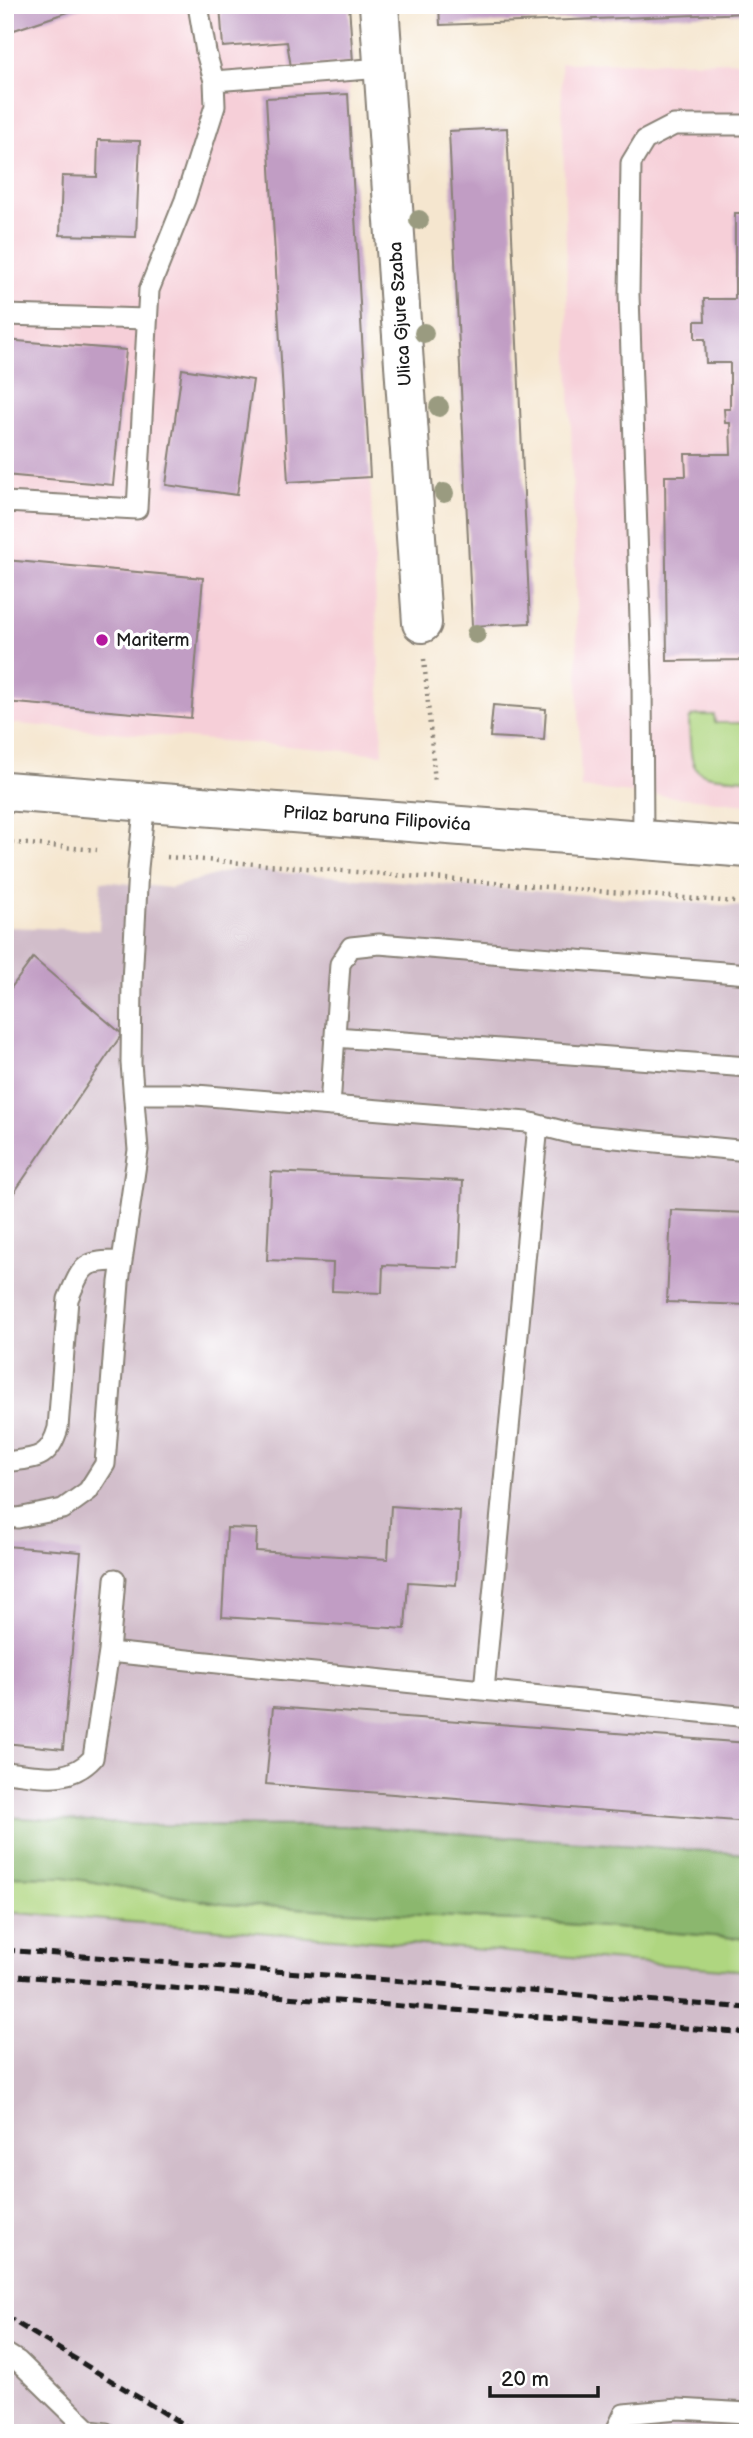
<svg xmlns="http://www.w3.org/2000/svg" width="753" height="2438" font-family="'Balsamiq Sans',sans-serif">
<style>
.built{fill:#f6cfd8}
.industrial{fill:#d1bdca}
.green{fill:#afd680;stroke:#66794e;stroke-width:2}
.forest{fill:#8bb76e;stroke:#546a45;stroke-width:2}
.building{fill:#c19dc4}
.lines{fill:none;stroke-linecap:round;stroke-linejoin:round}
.service-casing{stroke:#888176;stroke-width:23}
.minor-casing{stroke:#888176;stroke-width:42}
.secondary-casing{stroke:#888176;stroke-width:42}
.path{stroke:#888176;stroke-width:4.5;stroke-dasharray:2 5;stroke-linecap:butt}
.service{stroke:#fff;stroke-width:19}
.minor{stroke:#fff;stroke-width:38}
.secondary{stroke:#fff;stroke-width:38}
.rail{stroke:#1c1c1c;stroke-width:5;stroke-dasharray:10 5;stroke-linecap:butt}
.tree{fill:#9a9b80}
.poi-dot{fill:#b5179e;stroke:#fff;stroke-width:2.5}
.labels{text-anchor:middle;stroke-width:7;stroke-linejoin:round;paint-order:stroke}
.street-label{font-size:18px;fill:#1c1c1c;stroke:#fff}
.poi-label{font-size:18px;fill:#1c1c1c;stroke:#fff;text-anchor:start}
</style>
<rect width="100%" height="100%" fill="#fff"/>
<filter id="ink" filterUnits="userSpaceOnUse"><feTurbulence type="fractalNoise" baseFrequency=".0143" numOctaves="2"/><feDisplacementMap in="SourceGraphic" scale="14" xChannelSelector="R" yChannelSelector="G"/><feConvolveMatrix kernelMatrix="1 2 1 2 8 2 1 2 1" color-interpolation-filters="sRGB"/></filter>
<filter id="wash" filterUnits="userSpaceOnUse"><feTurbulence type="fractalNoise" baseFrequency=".00686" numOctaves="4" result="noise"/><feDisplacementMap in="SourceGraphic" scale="28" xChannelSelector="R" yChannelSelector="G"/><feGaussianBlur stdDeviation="1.57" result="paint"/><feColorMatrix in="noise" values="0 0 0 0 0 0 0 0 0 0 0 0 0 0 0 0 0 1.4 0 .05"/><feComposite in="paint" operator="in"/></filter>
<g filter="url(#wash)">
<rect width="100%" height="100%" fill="#f5e6cf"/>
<path class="built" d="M5,5H349L353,62L348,94L370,477L383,754L5,723Z
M748,61V804L581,788L561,63Z"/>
<path class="industrial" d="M235,869L748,907V1854L354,1826L143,1825L5,1817V927L99,930L101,881L171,888Z
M5,1912L748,1971V2433H5Z"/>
<path class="green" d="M699,715H714L715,723H748V779C691,775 691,780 689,720L692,716Z
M5,1876L64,1877L223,1904L529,1921L748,1939V1971L5,1912Z"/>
<path class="forest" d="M5,1817L143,1825L354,1826L748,1854V1939L529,1921L223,1904L64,1877L5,1876Z"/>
<g id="blocks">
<path class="building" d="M5,5H85L86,6L5,33Z
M220,5H349L353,62L291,67L287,42L223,47Z
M439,5H748V13L440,25Z
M348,94L370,477L288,482L266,98Z
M507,128L530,623L472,626L449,131Z
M98,140L140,141L136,237L60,235L62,176L97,177Z
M735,213H748V660L667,661L665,476H686L685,454H731L730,423H725L724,409H730V363H706L705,339H695V321H705L704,299H735Z
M5,340L126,350L113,485L5,475Z
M182,369L253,380L237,495L166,485Z
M5,560L203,578L191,718L5,702Z
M493,705L546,709L544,740L490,737Z
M33,958L122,1034L5,1206V996Z
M271,1172L463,1181L459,1268L383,1265L382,1293L332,1291L333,1263L267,1260Z
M671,1210L748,1213V1305L667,1302Z
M391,1506L460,1511L456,1585L408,1582L405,1629L222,1617L227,1528L257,1529L256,1551L388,1559Z
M5,1546L81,1552L63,1749L5,1743Z
M273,1707L748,1743V1822L266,1784Z"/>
</g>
</g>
<g filter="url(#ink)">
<use href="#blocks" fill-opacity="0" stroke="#888176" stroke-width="2"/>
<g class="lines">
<g class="service-casing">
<path id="service" d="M214,81L382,68
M5,315L147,319
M5,502L137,509L149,290L185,200L215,106L214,81L206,52L198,5
M643,839L642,679L629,295L631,163L645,140L674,125H748
M335,1037L748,1067
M134,1094H184L527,1122L574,1134L748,1151
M330,1106L340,964L351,947L379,944L748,974
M5,1462C35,1458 49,1460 58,1428L68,1299C83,1264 83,1261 122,1261
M5,1517L18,1518L63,1509L88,1491L105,1464L119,1282L138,1150L131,1063L132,982L138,868L145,801
M109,1652L748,1717
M484,1690L538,1125
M5,1772C39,1775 68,1785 93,1758L109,1652L115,1579
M5,2353L18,2361L90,2431L106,2433
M615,2433L624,2414L678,2409L748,2413"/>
</g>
<g class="minor-casing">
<path id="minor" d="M379,5L422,623"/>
</g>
<g class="secondary-casing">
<path id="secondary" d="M5,791L748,848"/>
</g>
<path class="path" d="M424,659L435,782
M5,842L97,850
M167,857L748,903"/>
<use href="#service" class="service"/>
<use href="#minor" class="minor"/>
<use href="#secondary" class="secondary"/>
<path class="rail" d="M5,1950L748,2008
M5,1975L748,2033
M5,2316L197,2433"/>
</g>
<g class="tree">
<circle cx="419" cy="220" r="10"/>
<circle cx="424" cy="333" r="10"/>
<circle cx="439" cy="407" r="10"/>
<circle cx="444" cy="493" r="10"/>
<circle cx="476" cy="634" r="10"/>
</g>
</g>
<circle class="poi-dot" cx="102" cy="640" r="7"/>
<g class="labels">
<g class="street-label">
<text transform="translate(400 314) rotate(-94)" y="6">Ulica Gjure Szaba</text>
<text transform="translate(377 818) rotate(4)" y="6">Prilaz baruna Filipovića</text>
</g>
<g class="poi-label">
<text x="116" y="646">Mariterm</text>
</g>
</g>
<rect width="753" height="2438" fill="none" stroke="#fff" stroke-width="28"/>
<path d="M490 2386v10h108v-10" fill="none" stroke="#1c1c1c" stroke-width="3.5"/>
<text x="501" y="2386" font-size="21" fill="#1c1c1c" stroke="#ffffff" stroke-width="5" paint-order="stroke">20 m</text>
</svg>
